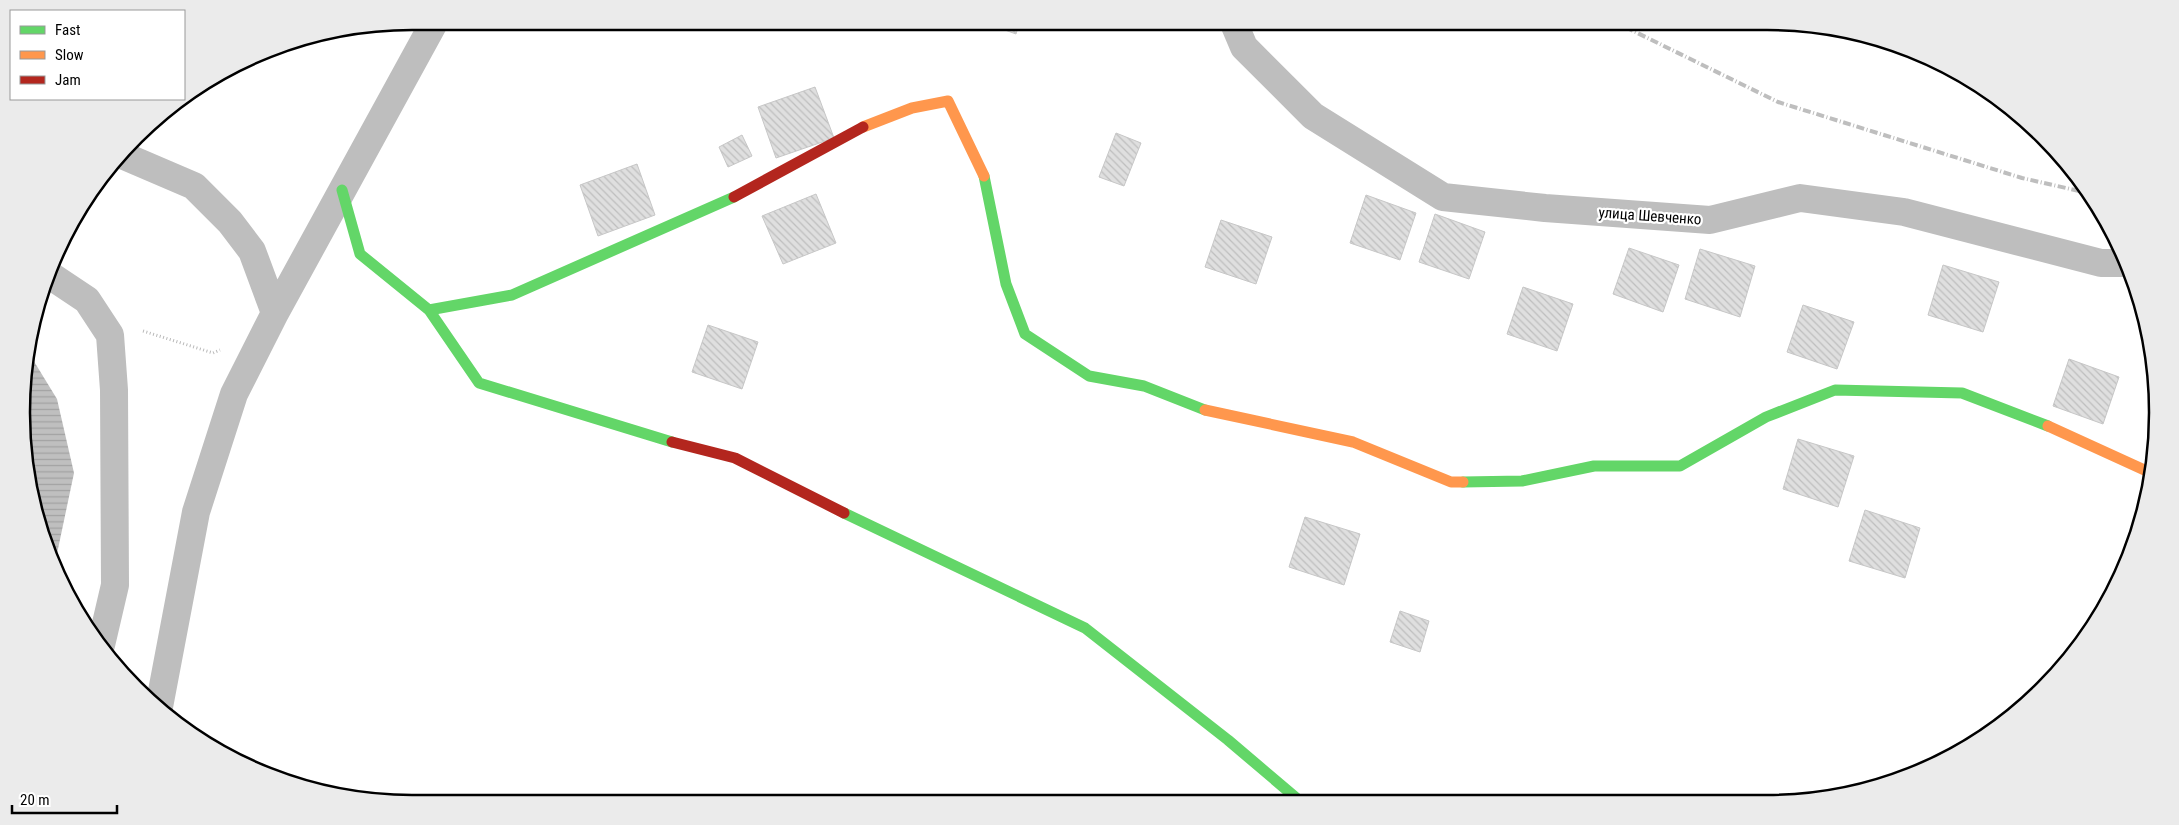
<svg xmlns="http://www.w3.org/2000/svg" width="2179" height="825" font-family="'Roboto Condensed',sans-serif">
<style>
.water{fill:url(#water-rules)}
.building{fill:url(#building-back-hatch);stroke:#c7c7c7}
.lines{fill:none;stroke-linecap:round;stroke-linejoin:round}
.path{stroke:#b9b9b9;stroke-width:3;stroke-dasharray:1 2.5;stroke-linecap:butt}
.street{stroke:#bebebe;stroke-width:28}
.fast{stroke:#63d668;stroke-width:11}
.slow{stroke:#ff974d;stroke-width:11}
.jam{stroke:#b3261e;stroke-width:11}
.rail{stroke:#bebebe;stroke-width:4;stroke-dasharray:8 2.5 1 2.5;stroke-linecap:butt}
.labels{text-anchor:middle;stroke-width:4.5;stroke-linejoin:round;paint-order:stroke}
.street-label{font-size:15px;fill:#000;stroke:#fff}
.rim{fill:none;stroke:#000;stroke-width:2.5}
</style>
<defs>
<pattern id="water-rules" width="6" height="5" patternUnits="userSpaceOnUse" patternTransform="scale(1.25)"><rect width="6" height="5" fill="#bfbfbf"/><path d="M0 2.5h6" fill="none" stroke="#a2a2a2"/></pattern>
<pattern id="building-back-hatch" width="6" height="6" patternUnits="userSpaceOnUse" patternTransform="scale(1.25)"><rect width="6" height="6" fill="#dfdfdf"/><path d="M-1 5l2 2M0 0l6 6M5-1l2 2" fill="none" stroke="#bebebe"/></pattern>
</defs>
<rect width="100%" height="100%" fill="#fff"/>
<path class="water" d="M27,350L57,399L74,473L54,568L29,489L25,361Z"/>
<path class="building" d="M980,21H1020L1016,34Z
M815,87L834,138L776,158L758,107Z
M1116,133L1141,143L1124,186L1099,177Z
M742,135L752,156L728,167L719,147Z
M637,164L655,215L598,236L580,185Z
M816,194L836,243L783,264L762,216Z
M1366,195L1416,213L1400,260L1350,243Z
M1435,214L1485,232L1469,279L1419,262Z
M1221,220L1272,237L1256,284L1205,267Z
M1629,248L1679,265L1663,312L1613,294Z
M1700,249L1755,266L1740,317L1685,299Z
M1943,265L1999,282L1983,332L1928,315Z
M1523,287L1573,304L1557,351L1507,334Z
M1803,305L1854,322L1837,369L1787,352Z
M708,325L758,342L742,389L692,372Z
M2069,359L2119,377L2103,424L2053,406Z
M1798,439L1854,456L1838,507L1783,489Z
M1865,510L1920,528L1905,578L1849,561Z
M1305,517L1360,534L1344,585L1289,567Z
M1400,611L1429,621L1420,652L1390,642Z"/>
<g class="lines">
<path class="path" d="M143,331L213,353L220,350"/>
<path class="street" d="M1233,21L1244,47L1313,116L1443,197L1545,208L1710,220L1800,198L1904,212L2101,263H2126
M124,156L194,186L230,222L252,251L275,313
M48,274L87,300L110,335L114,390L115,585L101,645
M159,707L196,512L234,394L275,313L435,21"/>
<path class="fast" d="M984,176L1006,284L1025,334L1089,376L1144,386L1205,410
M342,190L360,254L429,310L479,383L672,442
M429,310L512,295L734,197
M1463,482L1522,481L1594,466H1680L1766,417L1835,390L1962,393L2048,426
M844,513L1085,628L1228,740L1301,802"/>
<path class="slow" d="M863,127L912,108L948,101L984,176
M1205,410L1353,442L1451,482H1463
M2048,426L2151,473"/>
<path class="jam" d="M734,197L863,127
M672,442L735,458L844,513"/>
<path class="rail" d="M1613,21L1778,102L2022,178L2088,193"/>
</g>
<g class="labels">
<g class="street-label">
<text transform="translate(1650 216) rotate(4)" y="5">улица Шевченко</text>
</g>
</g>
<path d="M0 0H2179V825H0ZM412 30H1767A382 382 0 0 1 2149 412V413A382 382 0 0 1 1767 795H412A382 382 0 0 1 30 413V412A382 382 0 0 1 412 30Z" fill="#ebebeb" fill-rule="evenodd"/>
<path class="rim" d="M412 30H1767A382 382 0 0 1 2149 412V413A382 382 0 0 1 1767 795H412A382 382 0 0 1 30 413V412A382 382 0 0 1 412 30Z"/>
<rect x="10" y="10" width="175" height="90" fill="#ffffff" stroke="#999999"/>
<rect x="20" y="26" width="25" height="8" fill="#63d668" stroke="#999999"/>
<text x="55" y="35" font-size="15" fill="#000000">Fast</text>
<rect x="20" y="51" width="25" height="8" fill="#ff974d" stroke="#999999"/>
<text x="55" y="60" font-size="15" fill="#000000">Slow</text>
<rect x="20" y="76" width="25" height="8" fill="#b3261e" stroke="#999999"/>
<text x="55" y="85" font-size="15" fill="#000000">Jam</text>
<path d="M12 805v8h105v-8" fill="none" stroke="#000000" stroke-width="2.5"/>
<text x="20" y="805" font-size="15" fill="#000000" stroke="#ffffff" stroke-width="4" paint-order="stroke">20 m</text>
</svg>
